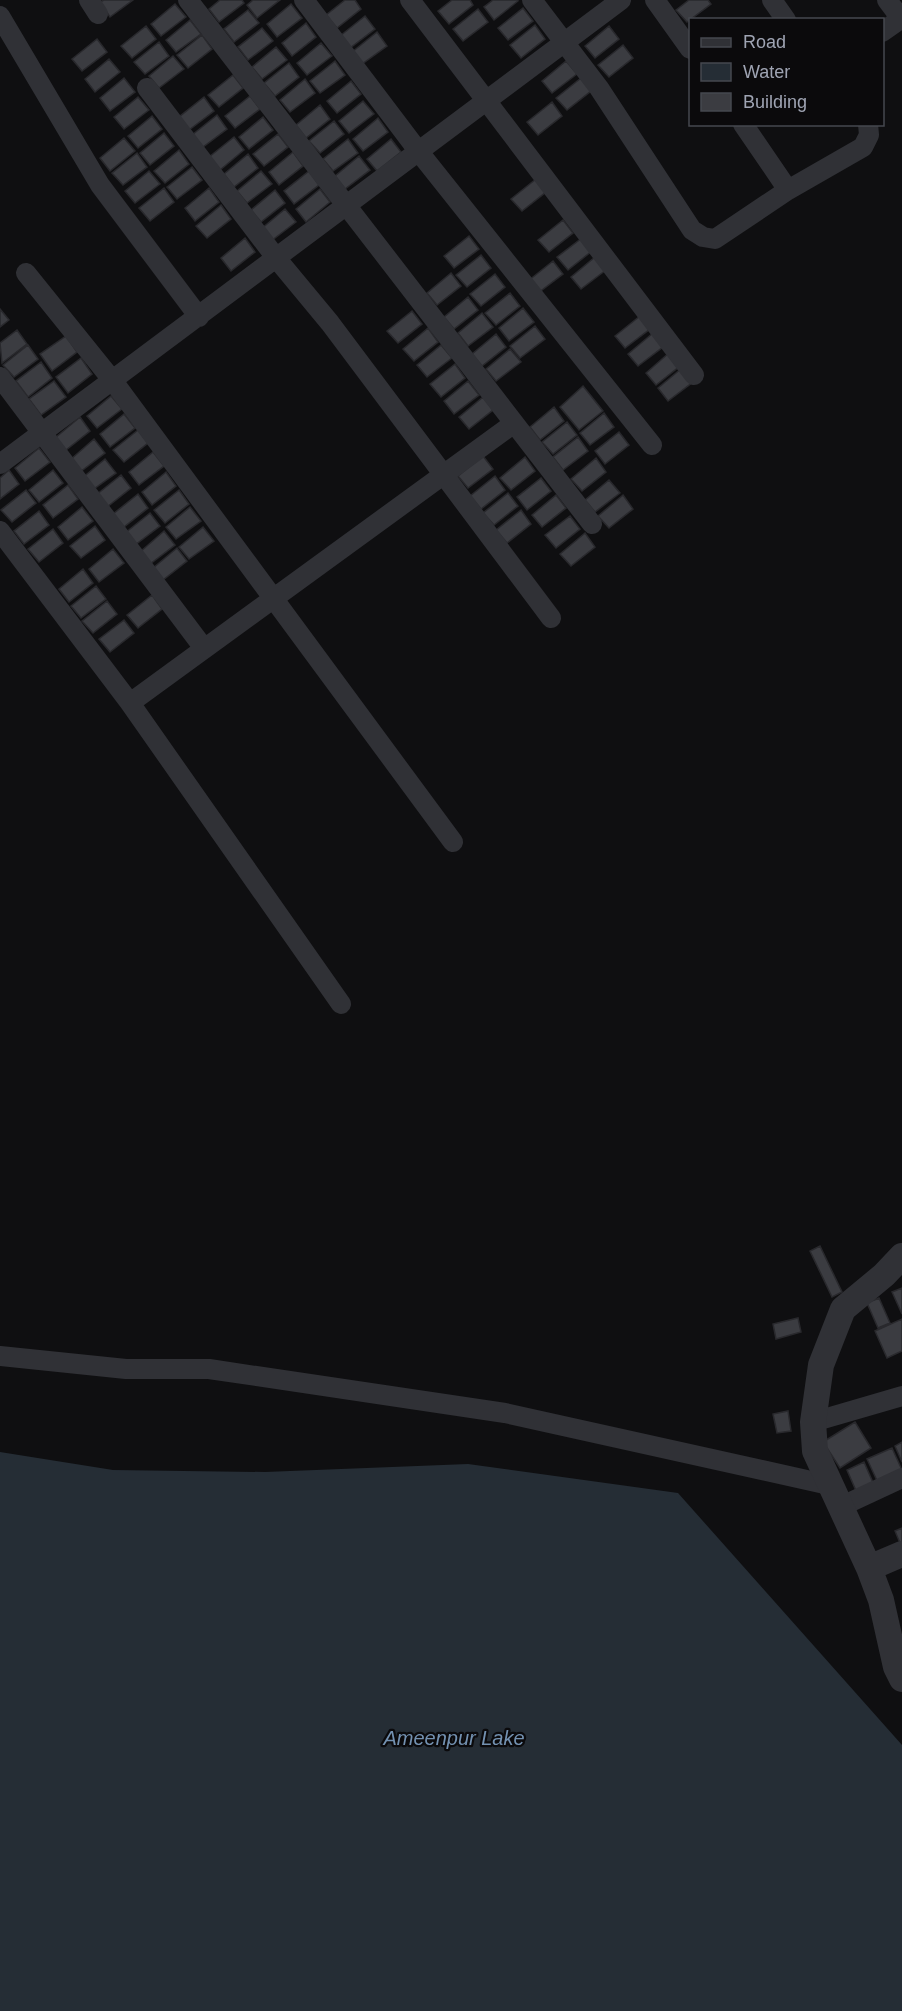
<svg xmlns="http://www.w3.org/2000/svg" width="902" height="2011" font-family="Arial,sans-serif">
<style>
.water{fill:#252d35}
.building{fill:#3b3c41;stroke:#29292d;stroke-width:1.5}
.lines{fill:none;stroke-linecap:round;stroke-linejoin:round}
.minor{stroke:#303136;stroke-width:20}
.tertiary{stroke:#303136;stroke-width:26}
.labels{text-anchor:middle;stroke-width:4.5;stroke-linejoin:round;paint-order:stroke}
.water-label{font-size:20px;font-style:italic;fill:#7391b1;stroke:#0b0a0c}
</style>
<rect width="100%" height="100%" fill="#0f0f11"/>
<path class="water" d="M0,1452L113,1470L265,1472L468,1464L678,1493L902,1745V2011H0Z"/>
<path class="building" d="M104,0H133L110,17L100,2Z
M220,0H242L244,3L219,22L209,9Z
M253,0H280L257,18L247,5Z
M345,0H355L361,9L337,28L326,15Z
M452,0H470L473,5L449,24L438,11Z
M493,0H518V1L494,20L484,7Z
M689,0H708L711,4L687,22L676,10Z
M175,4L186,17L161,36L151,24Z
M291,4L302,18L277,37L267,24Z
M523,8L533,21L508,40L498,28Z
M478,9L488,22L463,41L453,29Z
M248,10L259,23L234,42L224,29Z
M365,16L375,29L350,48L340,36Z
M190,20L201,34L176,52L166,40Z
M306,23L316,37L292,56L282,43Z
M535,25L545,39L521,58L510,45Z
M146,26L156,39L132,58L121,46Z
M609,26L619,39L595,58L585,46Z
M262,28L273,41L248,60L238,47Z
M377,32L387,46L362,64L352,52Z
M202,35L212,49L188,68L177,55Z
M97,39L107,52L82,71L72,59Z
M159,42L169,56L145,74L134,62Z
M321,43L332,56L307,75L297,63Z
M623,45L633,58L609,77L598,65Z
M276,47L287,60L262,79L252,67Z
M173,56L184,69L159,88L149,76Z
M109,59L120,72L95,92L85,79Z
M335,61L345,75L320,93L310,81Z
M566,61L577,74L552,93L542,81Z
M289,63L299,77L275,96L264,83Z
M233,75L243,88L219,107L208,95Z
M124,78L135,92L110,111L100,98Z
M581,78L591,91L567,110L556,98Z
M305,79L315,93L290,112L280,100Z
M351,81L361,94L337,113L327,101Z
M250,96L260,109L235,128L225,116Z
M138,97L149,110L124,129L114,117Z
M204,97L214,111L189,130L179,117Z
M363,101L374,114L349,133L339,121Z
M552,102L562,116L538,135L527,122Z
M320,105L330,119L306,138L296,125Z
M217,115L227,129L203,147L192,135Z
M152,116L162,129L138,148L128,136Z
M263,117L273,130L249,149L239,137Z
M378,118L388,132L363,151L353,139Z
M334,121L344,134L320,153L309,141Z
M164,133L174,146L150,165L140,153Z
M278,134L288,147L264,166L253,154Z
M234,137L244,150L220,170L209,157Z
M124,138L135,151L110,171L100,158Z
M348,139L358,153L333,171L323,159Z
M391,139L401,152L377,171L367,159Z
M179,150L189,164L165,183L154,171Z
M293,152L303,166L279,185L269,172Z
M137,153L147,167L123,185L112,173Z
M248,154L258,168L234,187L224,174Z
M359,156L370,170L345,189L335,176Z
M192,167L202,180L177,199L167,187Z
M149,171L160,184L135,203L125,191Z
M261,171L272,184L247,203L237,191Z
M309,171L319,185L294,204L284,191Z
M536,179L546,192L522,211L511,199Z
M164,188L174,202L150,221L139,208Z
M209,188L219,202L195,221L185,208Z
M320,189L330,202L306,222L296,209Z
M275,190L285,203L261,222L251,210Z
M221,205L231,219L207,238L196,226Z
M285,209L296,222L271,241L261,229Z
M563,220L573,233L549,252L538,240Z
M469,236L479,249L454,268L444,256Z
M245,238L255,252L231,271L221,258Z
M582,238L592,251L568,270L557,257Z
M481,255L491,268L467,287L456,275Z
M595,257L606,270L581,289L571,277Z
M553,261L563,274L538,293L528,281Z
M451,273L461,286L437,305L427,293Z
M495,274L505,287L481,306L470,294Z
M510,293L520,306L496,325L485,313Z
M468,297L478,310L454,329L444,317Z
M523,308L534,322L509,341L499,328Z
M0,309L9,320L0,327Z
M412,311L422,324L398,343L387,331Z
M482,313L493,327L468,346L458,333Z
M640,316L650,329L625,348L615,336Z
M535,326L545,339L520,358L510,346Z
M428,328L438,342L414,361L403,349Z
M17,330L27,344L2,363L0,343Z
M653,333L663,347L638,366L628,354Z
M496,334L506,347L482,366L472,354Z
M66,336L77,352L52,371L40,354Z
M28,345L38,359L14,377L3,365Z
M441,345L452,358L427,377L417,365Z
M510,349L521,362L496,381L486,369Z
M670,352L680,366L656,385L646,373Z
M81,358L92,374L68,393L56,377Z
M41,362L52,378L28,397L16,381Z
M455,364L465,378L441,397L430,384Z
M682,368L693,382L668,401L658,388Z
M54,381L66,397L41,415L29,399Z
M468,381L479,395L454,414L444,401Z
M583,386L603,411L579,430L560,407Z
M111,396L122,409L97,428L87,416Z
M483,397L493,410L469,429L459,417Z
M554,407L564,421L540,440L530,427Z
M604,413L614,427L590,445L580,433Z
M124,414L135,428L110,447L100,434Z
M80,417L90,431L66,450L55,438Z
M567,422L577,435L553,454L542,442Z
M138,430L148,443L124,462L113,450Z
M619,432L629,445L605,464L595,451Z
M578,437L588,451L563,470L553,457Z
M94,439L105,453L80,472L70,460Z
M39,448L50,462L25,481L15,468Z
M153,452L164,466L139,485L129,472Z
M483,456L493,469L468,488L458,476Z
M525,457L535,471L511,490L500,478Z
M596,458L606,472L582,491L571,479Z
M105,459L116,473L91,491L81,479Z
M9,470L19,484L0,499V478Z
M53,470L63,483L39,502L29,490Z
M166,472L176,486L152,505L142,492Z
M121,475L131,488L107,507L96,495Z
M495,476L505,490L481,509L470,496Z
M541,478L551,491L527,510L517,497Z
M609,480L620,493L595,512L585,500Z
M68,485L78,499L53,518L43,505Z
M26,490L36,503L12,522L1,510Z
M179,490L189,504L165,523L154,510Z
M508,493L518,506L494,525L483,513Z
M138,494L148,508L124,527L113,514Z
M556,495L566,508L542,527L532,515Z
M623,495L633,509L609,528L598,516Z
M82,507L93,521L68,540L58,527Z
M190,507L201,521L176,539L166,527Z
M521,510L531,524L507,543L496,530Z
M39,511L49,525L24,544L14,531Z
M150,513L160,526L135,545L125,533Z
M570,516L580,529L556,548L545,535Z
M95,526L105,540L81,558L70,546Z
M203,527L214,541L189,559L179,547Z
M53,529L63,543L39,562L28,549Z
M164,531L175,545L150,564L140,552Z
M585,533L595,547L571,566L560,554Z
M177,548L187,561L163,580L153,568Z
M113,549L124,563L99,582L89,569Z
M83,569L93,583L69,602L59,589Z
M96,586L106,599L81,618L71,606Z
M152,595L162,609L138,628L127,615Z
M107,601L117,614L93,633L82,621Z
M124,620L134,633L110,652L99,639Z
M820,1246L842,1292L832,1297L810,1251Z
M902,1288V1314L892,1292Z
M879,1298L890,1323L878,1328L867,1303Z
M798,1318L801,1332L776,1339L773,1324Z
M902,1319V1351L887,1358L875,1331Z
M788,1411L791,1431L777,1433L773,1414Z
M855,1422L871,1448L840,1468L823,1442Z
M902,1442V1462L895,1446Z
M892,1448L902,1470L879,1485L867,1459Z
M864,1462L874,1485L857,1493L847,1470Z
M902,1528V1542L900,1543L895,1531Z"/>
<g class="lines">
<path class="minor" d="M89,0L98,14
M188,0L592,524
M304,0L419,152L652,445
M410,0L694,375
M532,0L599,88L692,230L703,237L715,239L788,190L863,147L869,135L868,124
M655,0L690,49
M772,0L786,20
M887,0L902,20
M0,16L100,185L199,317
M882,32L902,18
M147,88L277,259L330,323L551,618
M743,124L788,190
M26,273L113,381L453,842
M0,377L203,647
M0,464L621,0
M0,531L130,703L341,1004
M130,703L513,424
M0,1356L126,1369H209L505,1413L829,1485
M813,1422L902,1396
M842,1506L902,1478"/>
<path class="tertiary" d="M902,1256L884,1275L843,1309L821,1365L813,1422L815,1451L869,1568L881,1600L896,1667L902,1679
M869,1568L902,1554"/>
</g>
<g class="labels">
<g class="water-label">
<text x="454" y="1745">Ameenpur Lake</text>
</g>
</g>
<rect x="689" y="18" width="195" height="108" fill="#0b0a0c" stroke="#46484f" stroke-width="1.5"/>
<rect x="701" y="38" width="30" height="9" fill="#303136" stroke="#46484f" stroke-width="1.5"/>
<text x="743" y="48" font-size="18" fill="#9fa4b3">Road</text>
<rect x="701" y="63" width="30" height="18" fill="#252d35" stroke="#46484f" stroke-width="1.5"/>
<text x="743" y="78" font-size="18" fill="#9fa4b3">Water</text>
<rect x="701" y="93" width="30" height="18" fill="#3b3c41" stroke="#46484f" stroke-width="1.5"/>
<text x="743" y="108" font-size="18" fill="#9fa4b3">Building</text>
</svg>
